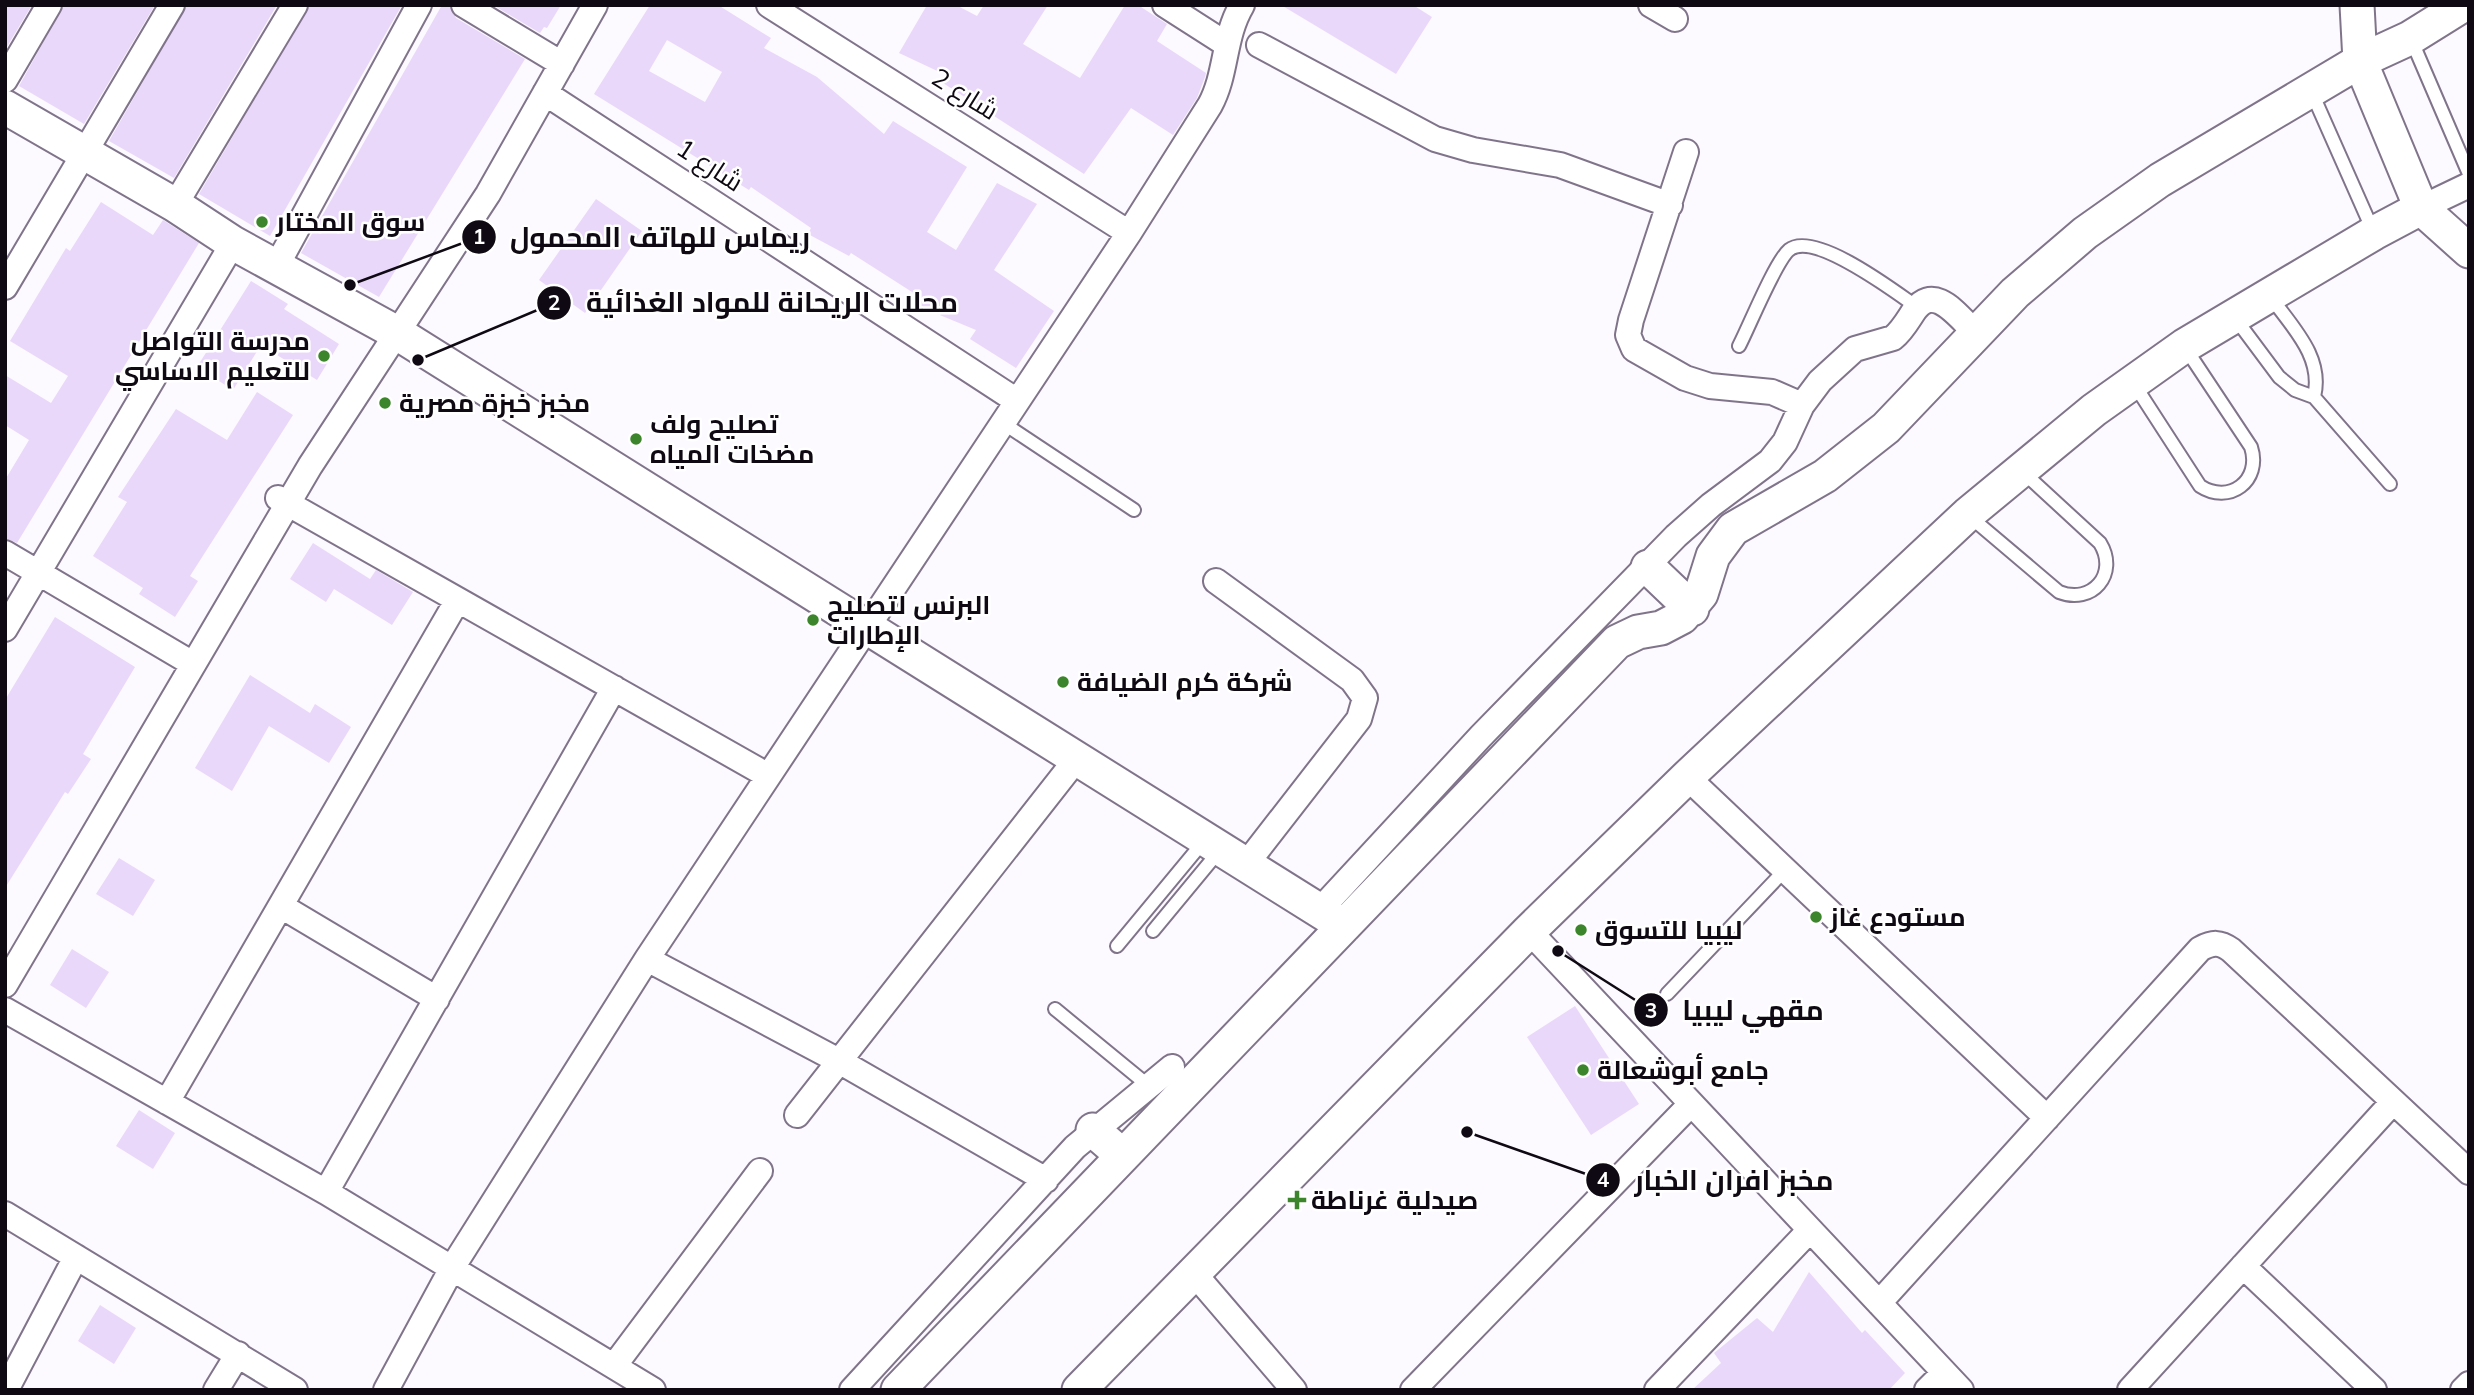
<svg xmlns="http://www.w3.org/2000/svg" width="2474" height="1395" font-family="Mulish,Cairo,sans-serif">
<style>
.building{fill:#ead8fa;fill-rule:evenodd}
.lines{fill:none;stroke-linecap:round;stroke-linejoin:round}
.lane-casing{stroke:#80748b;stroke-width:16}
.street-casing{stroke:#80748b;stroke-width:28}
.secondary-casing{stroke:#80748b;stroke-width:37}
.lane{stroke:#fff;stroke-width:12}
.street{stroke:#fff;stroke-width:24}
.secondary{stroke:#fff;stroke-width:33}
.poi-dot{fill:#3c852c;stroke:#fff;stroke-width:2.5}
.labels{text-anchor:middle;stroke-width:5;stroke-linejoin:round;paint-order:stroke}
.street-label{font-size:26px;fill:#0e0912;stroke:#fff}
.poi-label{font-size:26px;font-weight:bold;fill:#0e0912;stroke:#fff;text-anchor:start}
.leader{fill:none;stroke:#0e0912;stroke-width:2.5}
.callout-dot{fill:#0e0912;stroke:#fff;stroke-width:2.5}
.mark-label{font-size:21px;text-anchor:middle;font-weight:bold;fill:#fff}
.callout-label{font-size:28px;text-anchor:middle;font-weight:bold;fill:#0e0912;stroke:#fff;stroke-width:5;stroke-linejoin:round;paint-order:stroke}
</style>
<rect width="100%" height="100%" fill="#fcf9ff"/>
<path class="building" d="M5,5H32L5,50Z
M64,5H155L84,124L19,86Z
M187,5H277L174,178L109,141Z
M310,5H402L270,236L199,194Z
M442,5H449L456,18L525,59L379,297L301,253Z
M493,5H561L547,28L544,27L540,33Z
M650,5H718L771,38L764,48L817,77L884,134L893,121L967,167L927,232L956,250L997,183L1037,204L994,270L1054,311L1016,368L970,339L976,330L918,306L923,299L851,253L849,256L808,234L811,228L751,187L749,190L594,94ZM667,40L722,72L705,102L649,71Z
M927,5H956L977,16L984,5H1048L1023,44L1080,78L1125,5H1138L1167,24L1157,41L1206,73L1205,77L1197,98L1173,135L1131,108L1084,174L943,83L948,76L899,53Z
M1281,5H1413L1432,17L1396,74Z
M596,199L642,231L585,313L539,280Z
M101,202L153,235L163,220L199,243L17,543L5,538V480L29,440L5,425V375L51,403L68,376L10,341L66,248L70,251Z
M251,281L288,304L284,309L339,344L317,380L261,345L233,390L197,367Z
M257,392L293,415L190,576L198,581L175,617L139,594L143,588L93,556L127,502L118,497L176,409L227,440Z
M313,543L370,579L376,570L413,592L392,625L334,589L326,602L290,579Z
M55,617L135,667L83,754L91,759L68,794L65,792L5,888V700Z
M250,675L310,713L315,704L351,727L329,763L269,726L232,791L195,768Z
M119,858L155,880L133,916L96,894Z
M72,949L109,972L86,1008L50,985Z
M1575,1006L1639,1104L1591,1135L1527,1037Z
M139,1110L175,1133L153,1169L116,1146Z
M1809,1272L1862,1333L1865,1330L1905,1373L1889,1390H1692L1721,1363L1714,1353L1757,1318L1773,1332Z
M100,1305L136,1328L114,1364L78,1341Z"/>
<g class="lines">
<g class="lane-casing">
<path id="lane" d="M2411,39L2469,174
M2312,93L2374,233
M2270,296C2292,327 2324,357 2314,397
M2235,318L2279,377L2295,390L2314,397L2390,484
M1739,346C1749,327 1775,262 1789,250C1814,230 1894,291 1917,307
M2134,384L2200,486C2229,505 2262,481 2251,447L2184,346
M1003,423L1134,510
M1968,515L2059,592C2092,605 2119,574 2100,543L2023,472
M1153,931L1220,850
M1117,946L1204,841
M1667,994L1786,869
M1055,1009L1150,1087"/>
</g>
<g class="street-casing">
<path id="street" d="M464,5L562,64
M769,5L1129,233
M1165,5L1226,44
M1651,5L1675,19
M1259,45L1435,139L1473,150L1560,165L1670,205
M5,80L49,5
M545,93L1017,401
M1686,152L1631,320L1628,335L1634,349L1685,378L1710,386L1772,392L1802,405
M175,205L295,5
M2421,208L2469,185
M276,267L419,5
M5,287L172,5
M278,498L767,775
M5,553L193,664
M1216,581L1352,680L1365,698L1359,719L1247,863
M5,629L233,243
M1687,777L2047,1118
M281,906L437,999
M1319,911L1481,736L1676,536L1711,505L1770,461L1785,442L1802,405L1820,381L1855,349L1893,338C1902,331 1908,320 1914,311C1935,282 1958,317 1976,333
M1529,931L1961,1390
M647,959L839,1061L1046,1180
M5,985L310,466L488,194L595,5
M5,1010L326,1192L653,1390
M167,1102L457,601
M797,1115L1078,757
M326,1192L614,688
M5,1214L295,1390
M2243,1266L2374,1390
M1192,1271L1294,1390
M1879,1303L2200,949C2213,942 2220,942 2231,950L2469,1172
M614,1366L760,1171
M6,1390L76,1257
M216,1390L238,1354
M386,1390L452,1268L647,959L1129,233L1210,105C1227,74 1223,37 1242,5
M852,1390L1075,1147L1172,1067
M1413,1390L1691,1104
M1657,1390L1810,1230
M1927,1390L1944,1373
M2130,1390L2393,1102
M2463,1390L2469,1384"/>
</g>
<g class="secondary-casing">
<path id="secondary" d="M2357,5L2360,61L2421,208L2469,251
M5,107L175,205L233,243L397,333L1344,926
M1648,567L1692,609
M1093,1130L1123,1156
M898,1390L1617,642L1638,632L1661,628L1682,617L1701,594L1713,556L1733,529L1825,476L1886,428L2015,293L2085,233L2160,180L2360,61L2410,38L2463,5
M1079,1390L1529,931L1687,777L1968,514L2094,410L2184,346L2374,233L2421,208"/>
</g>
<use href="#lane" class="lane"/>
<use href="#street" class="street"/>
<use href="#secondary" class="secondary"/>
</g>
<g class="poi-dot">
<circle cx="262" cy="222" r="7"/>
<circle cx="324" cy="356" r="7"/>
<circle cx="385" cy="403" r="7"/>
<circle cx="636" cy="439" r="7"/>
<circle cx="813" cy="620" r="7"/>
<circle cx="1063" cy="682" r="7"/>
<circle cx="1816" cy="917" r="7"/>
<circle cx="1581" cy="930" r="7"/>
<circle cx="1583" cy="1070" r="7"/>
<path d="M1293.5 1189.5h7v7h7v7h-7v7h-7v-7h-7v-7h7z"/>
</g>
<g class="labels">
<g class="street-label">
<text transform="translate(965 94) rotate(32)" y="9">شارع 2</text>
<text transform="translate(710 165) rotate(33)" y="9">شارع 1</text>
</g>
<g class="poi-label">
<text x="276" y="231">سوق المختار</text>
<text x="310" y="350" text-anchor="end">مدرسة التواصل<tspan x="310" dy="30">للتعليم الاساسي</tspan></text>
<text x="399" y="412">مخبز خبزة مصرية</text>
<text x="650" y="433">تصليح ولف<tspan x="650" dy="30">مضخات المياه</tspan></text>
<text x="827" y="614">البرنس لتصليح<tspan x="827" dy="30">الإطارات</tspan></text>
<text x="1077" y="691">شركة كرم الضيافة</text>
<text x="1830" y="926">مستودع غاز</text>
<text x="1595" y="939">ليبيا للتسوق</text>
<text x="1597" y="1079">جامع أبوشعالة</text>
<text x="1311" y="1209">صيدلية غرناطة</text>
</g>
</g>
<path class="leader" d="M350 285L479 237M418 360L554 303M1558 951L1651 1010M1467 1132L1603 1180"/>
<g class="callout-dot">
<circle cx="350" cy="285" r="7"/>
<circle cx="418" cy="360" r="7"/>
<circle cx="1558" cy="951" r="7"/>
<circle cx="1467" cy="1132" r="7"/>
<circle cx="479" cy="237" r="18"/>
<circle cx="554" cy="303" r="18"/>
<circle cx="1651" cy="1010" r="18"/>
<circle cx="1603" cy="1180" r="18"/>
</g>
<g class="mark-label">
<text x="479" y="244">1</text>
<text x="554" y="310">2</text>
<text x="1651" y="1018">3</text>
<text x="1603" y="1187">4</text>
</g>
<g class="callout-label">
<text x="660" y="247">ريماس للهاتف المحمول</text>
<text x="772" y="312">محلات الريحانة للمواد الغذائية</text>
<text x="1753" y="1020">مقهي ليبيا</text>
<text x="1734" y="1190">مخبز افران الخبار</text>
</g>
<rect width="2474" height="1395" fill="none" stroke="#0e0912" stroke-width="14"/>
</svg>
